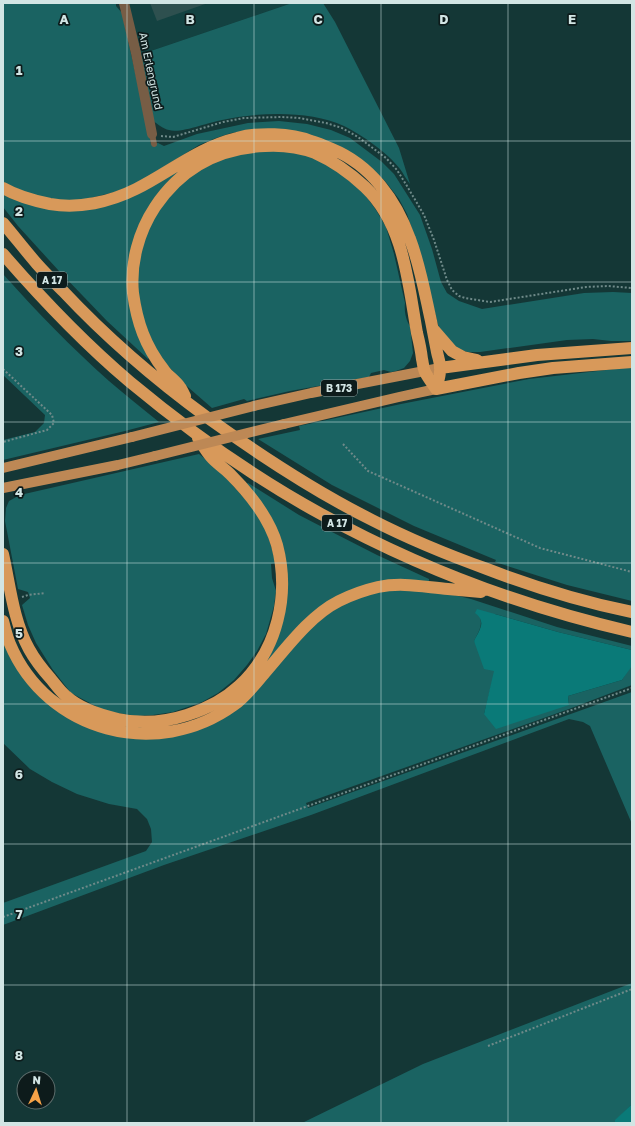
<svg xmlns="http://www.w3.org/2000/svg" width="635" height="1126" font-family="'Golos Text',sans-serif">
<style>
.built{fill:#134241}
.green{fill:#1a6362}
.forest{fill:#0a7a78}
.building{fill:#2e504f}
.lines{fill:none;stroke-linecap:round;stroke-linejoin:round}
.path{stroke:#6f8a89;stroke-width:2;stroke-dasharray:2 2;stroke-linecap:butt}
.lane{stroke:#775d45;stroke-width:6}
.street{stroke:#775d45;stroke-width:10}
.primary{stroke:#bd8855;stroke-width:10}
.highway{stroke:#d8995a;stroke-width:12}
.primary-bridge{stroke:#bd8855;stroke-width:10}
.grid{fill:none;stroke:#d2e5e4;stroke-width:1;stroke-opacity:0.55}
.labels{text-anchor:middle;stroke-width:3.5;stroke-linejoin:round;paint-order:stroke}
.shield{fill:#0d1b1b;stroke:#97a8a8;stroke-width:1}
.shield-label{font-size:10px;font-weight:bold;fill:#d2e5e4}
.street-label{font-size:11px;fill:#d2e5e4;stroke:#0d1b1b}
.grid-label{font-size:13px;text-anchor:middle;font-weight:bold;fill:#d2e5e4;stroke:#0d1b1b;stroke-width:3.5;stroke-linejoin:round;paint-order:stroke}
</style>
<rect width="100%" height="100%" fill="#143736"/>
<path class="built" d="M128,3H292L139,55Z"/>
<path class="green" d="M3,3H116V6L122,13L151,144L158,143L164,146L197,134L248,123L279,121L307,124L331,130L350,138L382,162L394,174L420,215L432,249L441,282L447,293L459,301L482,309L584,293L613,292L632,293V341H611L593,339L567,340L480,352H468L460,350L443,337L438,325L420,253L407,214L399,199L385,181L363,161L254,130L231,133L216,138L199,145L149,176L134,184L115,192L86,199L75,201L58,200L31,195L3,182Z
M292,3H323L335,22L399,148L410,184C406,179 403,173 400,169C388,153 362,135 344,126C310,110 258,112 222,120C209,122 180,134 169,130C163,129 158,124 153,121L139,55Z
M253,151H286L313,157L330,165L364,193L376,210L386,227L394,254L405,303C404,310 406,321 410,326L413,353L410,361L404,368L396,371L391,372L384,370L371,373L369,377L290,391L247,401L244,399L212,408L181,381L153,348L138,304L137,265L149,226L168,196L185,179L216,160Z
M199,157L179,173L131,249L149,358L148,359L107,321L59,271L18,226L3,207V193L76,210Z
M3,274C36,311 72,348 109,381C125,395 142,408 159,422L125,431L3,460V440L35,432L44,423L45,415L3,375Z
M632,367V601L567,585L495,562L496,560L414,526L332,485L258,439L300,430L299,426L401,404L529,379Z
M199,454L218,469L253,508L267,532L276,563L271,564L272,578L276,591L274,606L266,634L257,651L247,665L234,680L218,693L202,702L173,712L153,715L137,716L105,711L71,693L53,670L36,643L28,625L22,605L30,598L28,592L18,589L5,521L6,508L9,501L20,495Z
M248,483L299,515L330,531L377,555L429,579V581L349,591L264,666L287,576L246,484Z
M393,589L450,594L471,599L557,627L632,646V650L558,632L495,614L480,617C483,626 478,633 474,641L495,671L484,714L569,704L568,696L622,680L631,666L632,685L569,709L306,803L308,808L632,692V824L590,726L583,722L569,719L311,815L164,865L3,925V903L146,851L152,842L151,829L147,819L137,809L109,804L77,794L52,782L30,769L3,743V640L42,697L188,732L314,625L339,606L366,595Z
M632,983V1104L616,1120L615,1123H302L423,1064Z"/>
<path class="forest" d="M477,609L558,632L632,650V666L622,680L568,696L569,705L496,729L484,714L494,671L484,669L474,641C479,630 487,622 475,613Z
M632,1104V1123H615V1120Z"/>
<path class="building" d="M150,3H208L157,21Z"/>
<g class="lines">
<path class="path" d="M161,136L173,137L223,122L244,118L282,117L299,118L326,123L342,128L358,137L386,158L397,170L407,186L424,215L434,240L447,280L452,290L459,296L465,298L490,302L586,287L608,286L632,288
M3,369L52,415L54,423L47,430L3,442
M343,444L368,471L540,548L632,572
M22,597L28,595L45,593
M3,917L632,688
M488,1046L632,989"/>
<path class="lane" d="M152,134L154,144"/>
<path class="street" d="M124,3L136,53L152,134"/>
<path class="primary" d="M254,406L311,393L440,368
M284,424L399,397L436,389
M3,468L132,437
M3,488L118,465L155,456"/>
<path class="highway" d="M3,188C17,196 35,201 50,204C79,209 110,202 136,189C170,172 199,147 237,138C258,132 291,133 311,141C318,143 325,146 332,149C371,165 396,200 410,239C420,265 425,294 431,321C433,331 435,342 437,352C438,357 440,362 440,367C441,374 438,382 436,389
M3,223C14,236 25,250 37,264C45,273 54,282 63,291C107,338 156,380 208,418C261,456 314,491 372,520C409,539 448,555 487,569C534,587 583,602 632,612
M3,254C42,299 84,343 130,382C189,431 253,477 321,514C419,568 523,607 632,632
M433,329L452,351L463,357L477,360
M440,368L537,355L632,348
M436,389L519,373L553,368L632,362
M185,396C183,393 182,389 180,387C175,380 168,376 164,370C145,346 137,322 133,293C130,263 139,231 155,207C181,168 219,148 265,146C282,145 299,147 315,153C333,161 350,173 365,187C404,224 408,282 417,333C419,341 421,350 422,359C423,363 423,368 425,372C428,378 433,384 436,389
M3,554C10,585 13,620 29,649C35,660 43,670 51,679C56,685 60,691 66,696C80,709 100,715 118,719C141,724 165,722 187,715C206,709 225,699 239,686C278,650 290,594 277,545C269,517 250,494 230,474C224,468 216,463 211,457C206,451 202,444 198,438
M3,621C5,628 7,637 10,644C47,732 157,761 234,705C245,697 254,686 263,675C285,650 309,616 339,601C351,595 365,590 378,587C402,582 424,587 448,589C459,590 470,591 481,592"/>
<path class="primary-bridge" d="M132,437L254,406
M155,456L284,424"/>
</g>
<path class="grid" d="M127,3V1123M254,3V1123M381,3V1123M508,3V1123M3,141H632M3,282H632M3,422H632M3,563H632M3,704H632M3,844H632M3,985H632"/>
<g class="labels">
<g class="shield">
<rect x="37" y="272" width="30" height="16" rx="3"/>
<rect x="321" y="380" width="36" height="16" rx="3"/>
<rect x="322" y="515" width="30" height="16" rx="3"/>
</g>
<g class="shield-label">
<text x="52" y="284">A 17</text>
<text x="339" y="392">B 173</text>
<text x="337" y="527">A 17</text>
</g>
<g class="street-label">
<text transform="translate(151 71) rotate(78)" y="4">Am Erlengrund</text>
</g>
</g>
<g class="grid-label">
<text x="64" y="24">A</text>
<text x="190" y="24">B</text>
<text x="318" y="24">C</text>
<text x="444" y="24">D</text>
<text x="572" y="24">E</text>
<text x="19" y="75">1</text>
<text x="19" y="216">2</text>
<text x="19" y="356">3</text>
<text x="19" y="497">4</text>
<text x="19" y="638">5</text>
<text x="19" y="779">6</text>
<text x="19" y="919">7</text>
<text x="19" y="1060">8</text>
</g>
<rect width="635" height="1126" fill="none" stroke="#d2e5e4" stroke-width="8"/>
<g transform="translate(36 1090) rotate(4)"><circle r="19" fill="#0d1b1b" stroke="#5c6c6b"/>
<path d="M0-3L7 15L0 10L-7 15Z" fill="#f6a247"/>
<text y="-6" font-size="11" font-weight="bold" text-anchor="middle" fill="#d2e5e4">N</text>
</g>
</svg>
